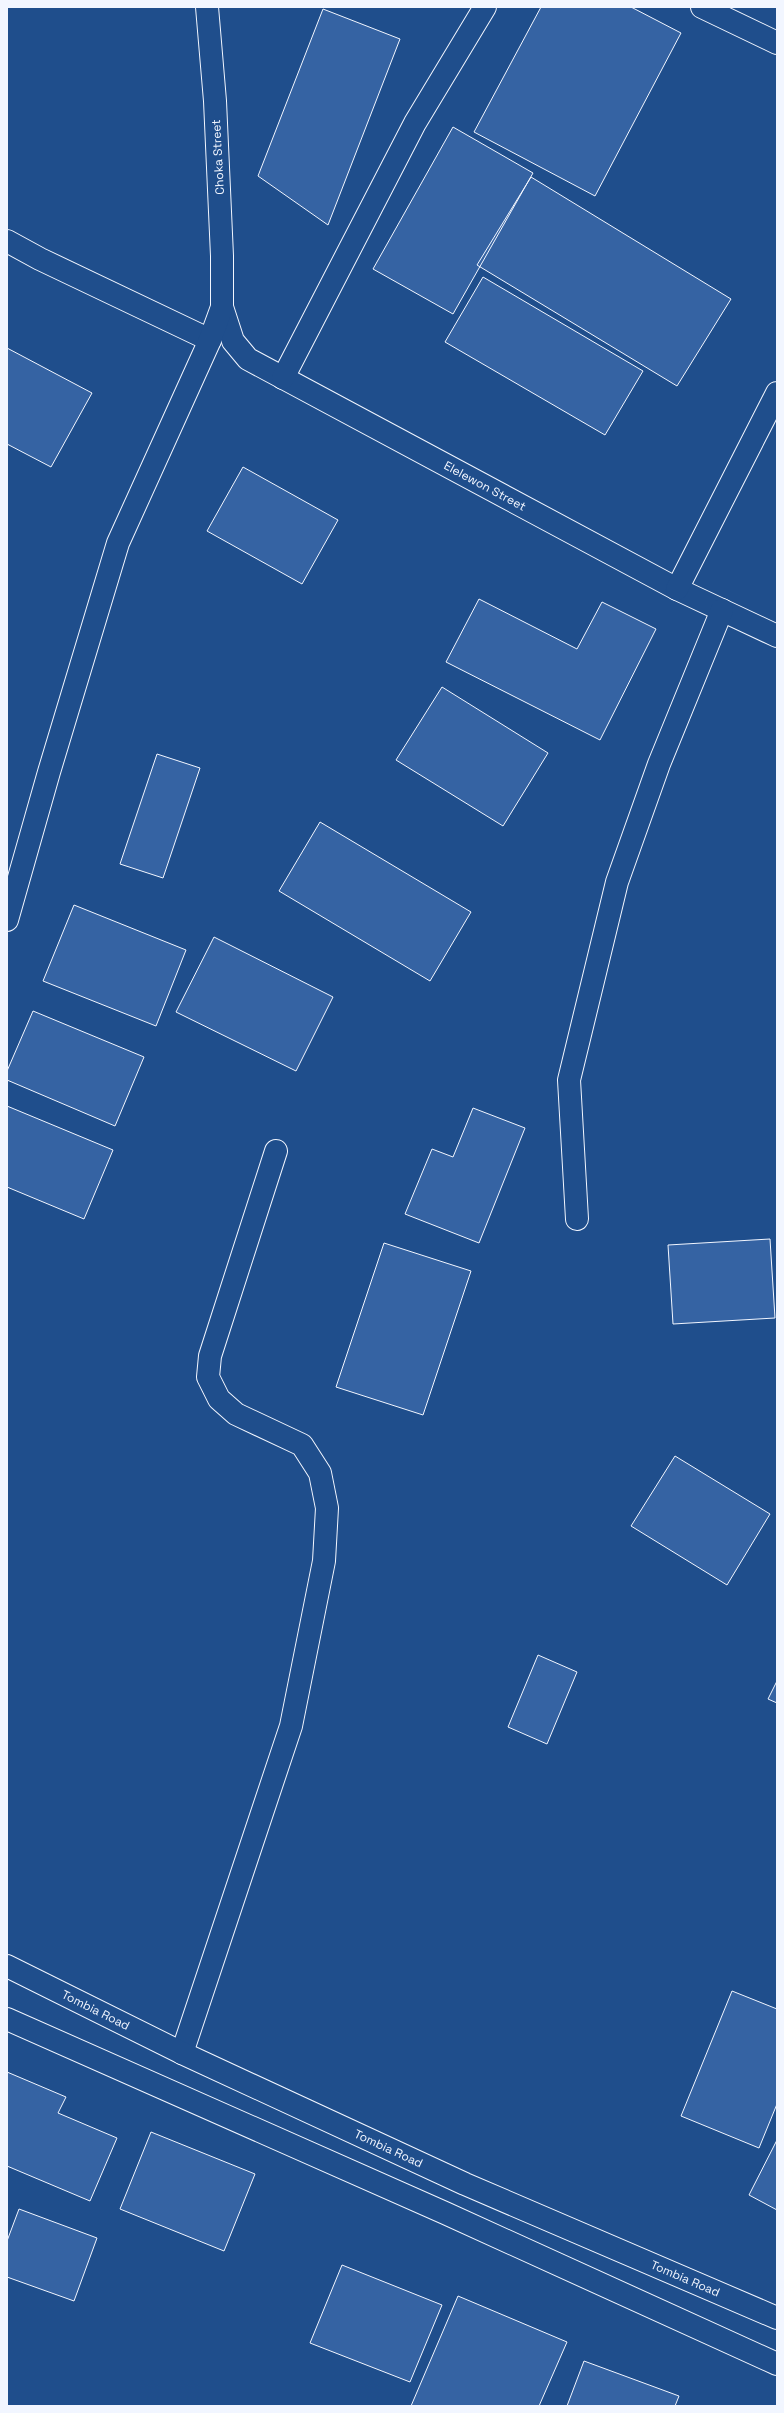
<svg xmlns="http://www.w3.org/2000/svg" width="784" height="2413" font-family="'Space Grotesk',sans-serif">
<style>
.building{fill:#3563a3;stroke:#f2f6ff}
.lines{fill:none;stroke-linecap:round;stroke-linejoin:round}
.minor-casing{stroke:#f2f6ff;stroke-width:24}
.major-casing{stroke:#f2f6ff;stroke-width:24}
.minor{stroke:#1f4e8c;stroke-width:22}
.major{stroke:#1f4e8c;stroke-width:22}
.labels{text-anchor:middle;stroke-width:3;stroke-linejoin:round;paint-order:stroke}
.street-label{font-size:12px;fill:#f2f6ff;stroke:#1f4e8c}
</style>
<rect width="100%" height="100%" fill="#1f4e8c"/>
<path class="building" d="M541,7H631L681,33L595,196L474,132Z
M323,9L400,39L328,225L258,176Z
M453,127L533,173L453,314L373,269Z
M531,177L731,299L677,386L477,265Z
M483,277L643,371L605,435L445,342Z
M7,348L92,393L51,467L7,444Z
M243,467L338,520L302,584L207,531Z
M479,599L577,649L602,602L656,629L600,740L446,662Z
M442,687L548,753L503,826L396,760Z
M157,754L200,768L163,878L120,864Z
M320,822L471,912L430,981L279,891Z
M74,905L186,950L156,1026L43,981Z
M214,937L333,997L296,1071L176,1012Z
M33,1011L144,1057L115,1126L7,1080V1071Z
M7,1106L113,1150L84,1219L7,1187Z
M473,1108L525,1128L479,1243L405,1214L432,1149L453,1157Z
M770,1239L775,1318L673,1324L668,1245Z
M384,1243L471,1271L423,1415L336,1387Z
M675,1456L770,1514L727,1585L631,1526Z
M538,1655L577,1672L547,1744L508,1727Z
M777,1681V1703L768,1699Z
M732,1991L777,2009V2104L759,2148L681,2116Z
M7,2072L66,2097L58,2113L117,2138L90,2201L7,2166Z
M151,2132L255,2174L224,2251L120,2209Z
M777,2140V2210L749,2195Z
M19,2209L97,2238L74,2301L7,2277V2241Z
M342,2265L442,2305L410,2382L310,2343Z
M458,2296L567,2342L539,2406H411Z
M584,2361L679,2396L675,2406H567Z"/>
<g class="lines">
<g class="minor-casing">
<g id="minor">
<path d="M702,7L777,43"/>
<path d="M7,241L40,259L210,340"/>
<path id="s1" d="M222,307L233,341L248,359L677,589L777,636"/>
<path d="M283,378L415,123L485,7"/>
<path d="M677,589L777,393"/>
<path d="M7,920L49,772L118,543L210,340L222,307V256L215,101L207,7"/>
<path d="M577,1219L569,1080L617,882L659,764L722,610"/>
<path d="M182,2053L291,1726L324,1561L327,1508L320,1473L302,1445L236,1414L219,1399L208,1377L210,1356L276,1151"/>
</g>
</g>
<g class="major-casing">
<g id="major">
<path id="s2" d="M7,1966L182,2053L465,2184L777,2318"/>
<path d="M7,2019L445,2213L777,2364"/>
</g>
</g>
<use href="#minor" class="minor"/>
<use href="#major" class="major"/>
</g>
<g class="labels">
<g class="street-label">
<text transform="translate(218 157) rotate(-93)" y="4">Choka Street</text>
<text dy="4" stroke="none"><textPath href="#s1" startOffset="328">Elelewon Street</textPath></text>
<text dy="4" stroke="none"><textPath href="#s2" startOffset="99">Tombia Road</textPath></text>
<text dy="4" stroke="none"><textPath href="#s2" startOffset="423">Tombia Road</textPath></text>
<text dy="4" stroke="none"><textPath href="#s2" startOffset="747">Tombia Road</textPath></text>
</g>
</g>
<rect width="784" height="2413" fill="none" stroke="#f2f6ff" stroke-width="16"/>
</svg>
